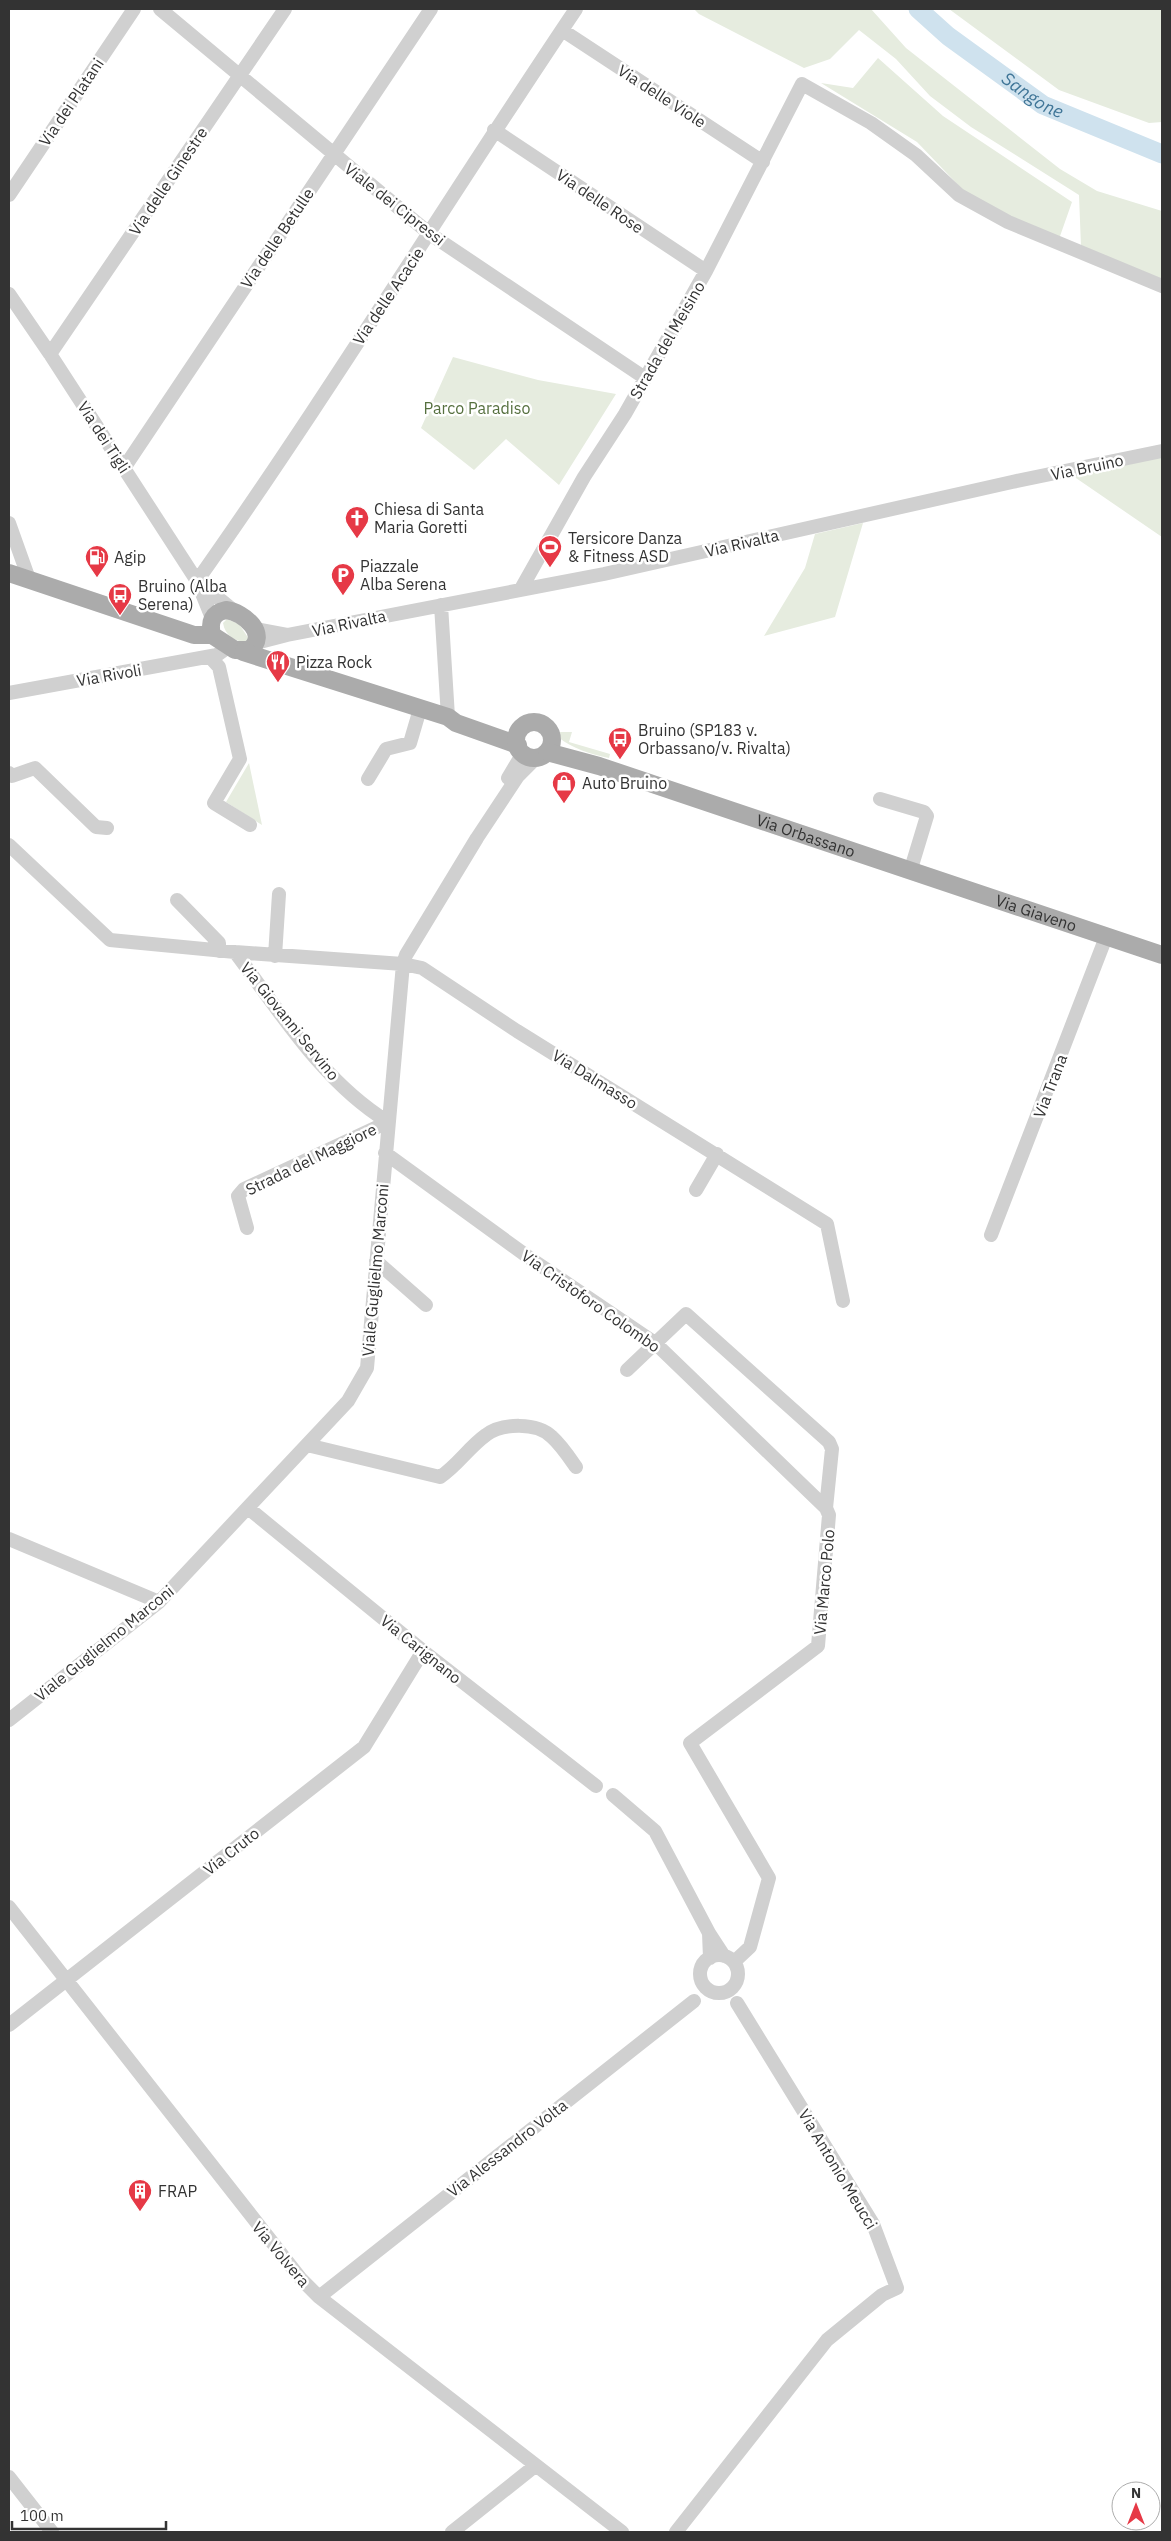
<svg xmlns="http://www.w3.org/2000/svg" width="1171" height="2541" font-family="'IBM Plex Sans',sans-serif">
<style>
.green{fill:#e6ecdf}
.lines{fill:none;stroke-linecap:round;stroke-linejoin:round}
.river{stroke:#cfe2ee;stroke-width:19}
.minor{stroke:#d0d0d0;stroke-width:14}
.major{stroke:#ababab;stroke-width:18}
.labels{text-anchor:middle;stroke-width:5;stroke-linejoin:round;paint-order:stroke}
.street-label{font-size:16px;fill:#333;stroke:#fff}
.park-label{font-size:16px;fill:#56703f;stroke:#fff}
.poi-label{font-size:16px;fill:#333;stroke:#fff;text-anchor:start}
.water-label{font-size:18px;font-style:italic;fill:#3f7597;stroke:#fff}
</style>
<rect width="100%" height="100%" fill="#fff"/>
<path class="green" d="M694,9H871L906,48L1060,169L1097,191L1162,211V279L1081,247L1079,195L971,127L930,96L896,59L859,30L830,59L804,68L699,14Z
M949,9H1162V122L1149,123L1059,90Z
M878,58L943,116L1072,202L1059,239L1002,214L964,191L917,142L821,83L853,88Z
M453,357L538,380L616,394L559,485L506,439L474,470L421,428Z
M1162,456V537L1073,476Z
M863,523L835,617L764,636L805,568L815,534Z
M227,619L239,624L249,639L247,643C235,641 225,636 223,623Z
M559,732H572L569,742L610,754L609,758C590,754 573,749 558,737Z
M249,763L262,825L226,802Z"/>
<g class="lines">
<path class="river" id="s1" d="M918,9L948,36L1043,105L1162,154"/>
<path class="minor" d="M160,9L430,234L645,378
M562,30L763,162
M494,130L706,271
M9,195L134,9
M9,294L50,354L197,581L212,618
M50,354L285,9
M124,468L431,9
M9,523L29,579
M197,581C329,394 448,199 576,9
M200,583L234,611
M521,589L584,477L625,414L706,271L802,84L871,123L916,155L959,195L1008,222L1162,286
M441,605L448,717
M255,629L287,635L256,643
M287,635L604,574L1012,482L1162,451
M210,657L219,667L240,759L214,803L250,825
M9,693L217,655L228,647
M9,773L12,776L35,768L96,827L107,828
M508,778L523,753
M368,779L386,749L410,743L420,709
M880,799L924,812L927,816L910,872
M9,845L110,940L235,952C280,1012 323,1082 388,1122
M177,900L219,943V951
M235,952L403,964L422,968L517,1031L827,1224L843,1301
M275,956L279,894
M385,1153L531,1259L655,1343L826,1508
M696,1190L717,1154
M247,1228L238,1196L244,1189L388,1122
M991,1235L1106,937
M376,1261L426,1305
M627,1370L686,1314L829,1442L832,1449L826,1508L829,1515L818,1646L690,1743L769,1878L750,1947L734,1962
M307,1445L440,1477C457,1466 469,1447 486,1435C502,1423 537,1422 552,1437C561,1445 569,1457 576,1467
M248,1508L423,1651L596,1786
M9,1539L159,1602
M9,1720L159,1602L348,1401L367,1368L403,964L406,955L477,838L518,776L537,757
M613,1795L655,1831L709,1933
M9,1907L301,2279L319,2297L622,2532
M700 1974a19 19 0 1 1 38 0a19 19 0 1 1-38 0Z
M710,1958L709,1933L724,1956
M9,2025L364,1747L423,1651
M319,2297L694,2001
M9,2477L52,2532
M452,2532L535,2466
M676,2532L827,2340L882,2295L897,2288L873,2224L737,2003"/>
<g class="major">
<path d="M9,573L194,635H212"/>
<path d="M226,610C244,612 270,635 249,650H235L212,635C209,622 212,613 226,610Z"/>
<path d="M243,652L448,717L456,723L518,745"/>
<circle cx="534" cy="740" r="18"/>
<path id="s2" d="M547,752L599,766L1162,955"/>
</g>
</g>
<defs>
<g id="church-pin" transform="scale(1.25)"><path d="M0 17L-7.5 6A9.5 9.5 0 1 1 7.5 6Z" fill="#e63946" stroke="#fff"/><path d="M-1.2-6h2.4v3.5h3.3v2.4h-3.3V6h-2.4V-.1h-3.3v-2.4h3.3Z" fill="#fff"/></g>
<g id="stadium-pin" transform="scale(1.25)"><path d="M0 17L-7.5 6A9.5 9.5 0 1 1 7.5 6Z" fill="#e63946" stroke="#fff"/><path d="M0-5a6.5 5 0 1 0 0 10a6.5 5 0 1 0 0-10ZM-3.5-1.8h7v3.6h-7Z" fill="#fff"/></g>
<g id="fuel-pin" transform="scale(1.25)"><path d="M0 17L-7.5 6A9.5 9.5 0 1 1 7.5 6Z" fill="#e63946" stroke="#fff"/><path d="M-5.5-6h7V0h2V4h1.3V-2.5L3-4.5l.8-.8L6-3V5H2.5V1h-1V6h-7ZM-4.2-4.7v3.2H.2V-4.7Z" fill="#fff"/></g>
<g id="parking-pin" transform="scale(1.25)"><path d="M0 17L-7.5 6A9.5 9.5 0 1 1 7.5 6Z" fill="#e63946" stroke="#fff"/><path d="M-3.5-5.5H1a3.5 3.5 0 0 1 0 7H-1V5.5H-3.5ZM-1-3.4V-.6H.8a1.4 1.4 0 0 0 0-2.8Z" fill="#fff"/></g>
<g id="bus-pin" transform="scale(1.25)"><path d="M0 17L-7.5 6A9.5 9.5 0 1 1 7.5 6Z" fill="#e63946" stroke="#fff"/><path d="M-5-6H5V4H4V6H2V4H-2V6H-4V4H-5ZM-3.5-4V0h7V-4ZM-3.5 1.2v1.5H-2V1.2ZM2 1.2v1.5H3.5V1.2Z" fill="#fff"/></g>
<g id="restaurant-pin" transform="scale(1.25)"><path d="M0 17L-7.5 6A9.5 9.5 0 1 1 7.5 6Z" fill="#e63946" stroke="#fff"/><path d="M-5-6h1v4h1v-4h1v4h1v-4h1v5L-1.5 .5V6h-2V.5L-5-1ZM5-6V6H3V1.5H1.5Q1.5-4 5-6Z" fill="#fff"/></g>
<g id="shop-pin" transform="scale(1.25)"><path d="M0 17L-7.5 6A9.5 9.5 0 1 1 7.5 6Z" fill="#e63946" stroke="#fff"/><path d="M-5-2.5h2.3a2.7 3.5 0 0 1 5.4 0H5L5.5 6h-11ZM-1.5-2.5h3a1.5 2.3 0 0 0-3 0Z" fill="#fff"/></g>
<g id="building-pin" transform="scale(1.25)"><path d="M0 17L-7.5 6A9.5 9.5 0 1 1 7.5 6Z" fill="#e63946" stroke="#fff"/><path d="M-4-6H4V6H1V3H-1V6H-4ZM-2.5-4.3h1.7v1.8h-1.7ZM.8-4.3h1.7v1.8H.8ZM-2.5-1h1.7V.8h-1.7ZM.8-1h1.7V.8H.8Z" fill="#fff"/></g>
</defs>
<g fill-rule="evenodd">
<use href="#church-pin" x="357" y="518"/>
<use href="#stadium-pin" x="550" y="547"/>
<use href="#fuel-pin" x="97" y="557"/>
<use href="#parking-pin" x="343" y="575"/>
<use href="#bus-pin" x="120" y="595"/>
<use href="#restaurant-pin" x="278" y="662"/>
<use href="#bus-pin" x="620" y="739"/>
<use href="#shop-pin" x="564" y="783"/>
<use href="#building-pin" x="140" y="2191"/>
</g>
<g class="labels">
<g class="street-label">
<text transform="translate(662 96) rotate(33)" y="6">Via delle Viole</text>
<text transform="translate(71 102) rotate(-56)" y="6">Via dei Platani</text>
<text transform="translate(168 181) rotate(-56)" y="6">Via delle Ginestre</text>
<text transform="translate(600 201) rotate(34)" y="6">Via delle Rose</text>
<text transform="translate(395 204) rotate(38)" y="6">Viale dei Cipressi</text>
<text transform="translate(277 238) rotate(-56)" y="6">Via delle Betulle</text>
<text transform="translate(388 296) rotate(-56)" y="6">Via delle Acacie</text>
<text transform="translate(667 340) rotate(-60)" y="6">Strada del Meisino</text>
<text transform="translate(104 437) rotate(57)" y="6">Via dei Tigli</text>
<text transform="translate(1087 467) rotate(-12)" y="6">Via Bruino</text>
<text transform="translate(742 543) rotate(-13)" y="6">Via Rivalta</text>
<text transform="translate(349 623) rotate(-12)" y="6">Via Rivalta</text>
<text transform="translate(109 675) rotate(-10)" y="6">Via Rivoli</text>
<text dy="6" stroke="none"><textPath href="#s2" startOffset="272">Via Orbassano</textPath></text>
<text dy="6" stroke="none"><textPath href="#s2" startOffset="515">Via Giaveno</textPath></text>
<text transform="translate(290 1021) rotate(51)" y="6">Via Giovanni Servino</text>
<text transform="translate(595 1079) rotate(32)" y="6">Via Dalmasso</text>
<text transform="translate(1050 1086) rotate(-69)" y="6">Via Trana</text>
<text transform="translate(311 1159) rotate(-26)" y="6">Strada del Maggiore</text>
<text transform="translate(375 1270) rotate(-85)" y="6">Viale Guglielmo Marconi</text>
<text transform="translate(591 1301) rotate(35)" y="6">Via Cristoforo Colombo</text>
<text transform="translate(824 1582) rotate(-85)" y="6">Via Marco Polo</text>
<text transform="translate(104 1643) rotate(-39)" y="6">Viale Guglielmo Marconi</text>
<text transform="translate(421 1649) rotate(39)" y="6">Via Carignano</text>
<text transform="translate(231 1851) rotate(-38)" y="6">Via Cruto</text>
<text transform="translate(507 2148) rotate(-38)" y="6">Via Alessandro Volta</text>
<text transform="translate(838 2169) rotate(59)" y="6">Via Antonio Meucci</text>
<text transform="translate(281 2254) rotate(50)" y="6">Via Volvera</text>
</g>
<g class="park-label">
<text x="477" y="414">Parco Paradiso</text>
</g>
<g class="poi-label">
<text x="374" y="515">Chiesa di Santa<tspan x="374" dy="18">Maria Goretti</tspan></text>
<text x="568" y="544">Tersicore Danza<tspan x="568" dy="18">&amp; Fitness ASD</tspan></text>
<text x="114" y="563">Agip</text>
<text x="360" y="572">Piazzale<tspan x="360" dy="18">Alba Serena</tspan></text>
<text x="138" y="592">Bruino (Alba<tspan x="138" dy="18">Serena)</tspan></text>
<text x="296" y="668">Pizza Rock</text>
<text x="638" y="736">Bruino (SP183 v.<tspan x="638" dy="18">Orbassano/v. Rivalta)</tspan></text>
<text x="582" y="789">Auto Bruino</text>
<text x="158" y="2197">FRAP</text>
</g>
<g class="water-label">
<text dy="6" stroke="none"><textPath href="#s1" startOffset="144">Sangone</textPath></text>
</g>
</g>
<rect width="1171" height="2541" fill="none" stroke="#333333" stroke-width="20"/>
<g transform="translate(1136 2506)"><circle r="24" fill="#ffffff" stroke="#adadad"/>
<path d="M0-4L9 19L0 12L-9 19Z" fill="#e63946"/>
<text y="-8" font-size="14" font-weight="bold" text-anchor="middle" fill="#333333">N</text>
</g>
<path d="M12 2521v8h154v-8" fill="none" stroke="#333333" stroke-width="2.5"/>
<text x="20" y="2521" font-size="15" fill="#333333" stroke="#ffffff" stroke-width="4" paint-order="stroke">100 m</text>
</svg>
